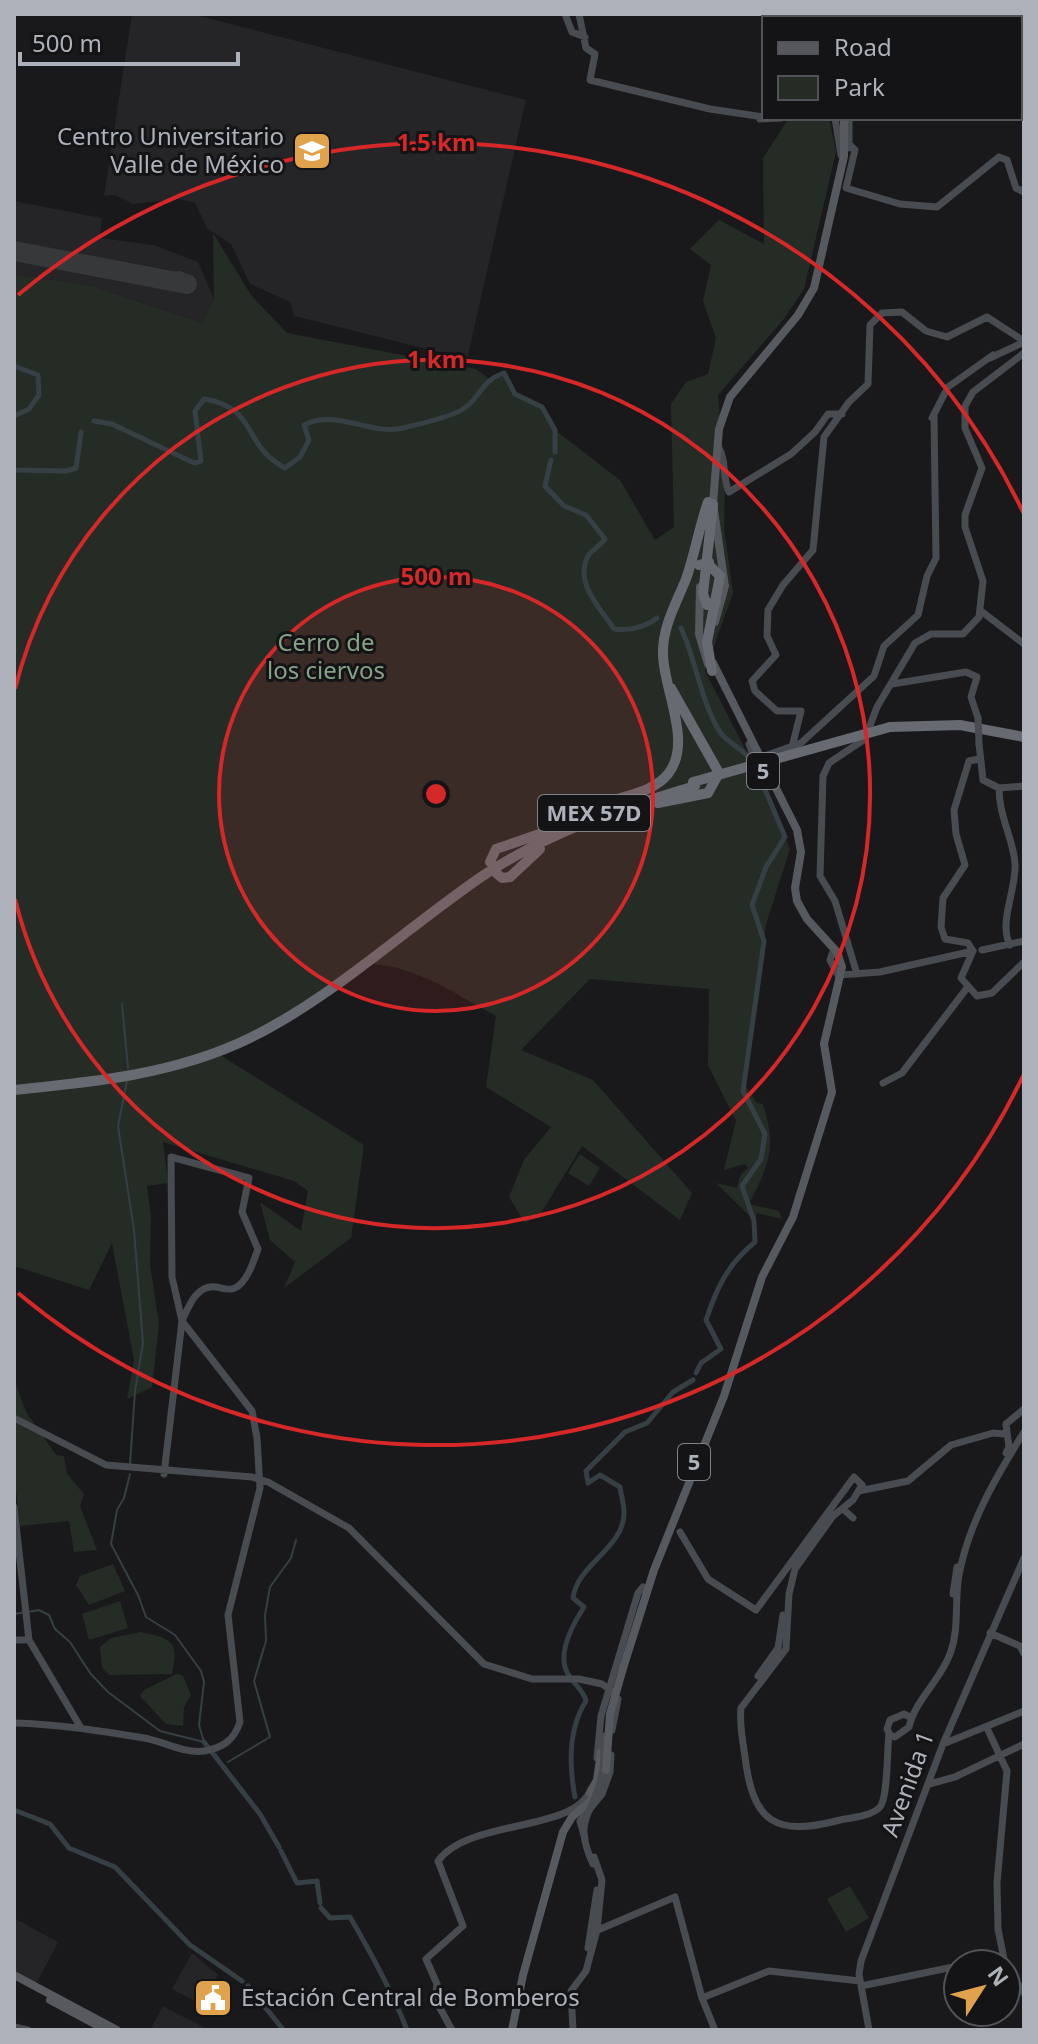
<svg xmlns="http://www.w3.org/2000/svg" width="1038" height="2044" font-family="'Noto Sans',sans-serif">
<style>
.built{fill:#252527}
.green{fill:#252c26}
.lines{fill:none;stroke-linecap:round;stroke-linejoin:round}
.stream{stroke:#353f44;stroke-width:2}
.river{stroke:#353f44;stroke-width:5}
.taxiway{stroke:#36383a;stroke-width:8}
.runway{stroke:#36383a;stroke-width:20}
.secondary{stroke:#484b4f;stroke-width:7}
.primary{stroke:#56595e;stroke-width:8}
.highway{stroke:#676a70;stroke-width:10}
.secondary-bridge{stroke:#484b4f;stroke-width:7}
.primary-bridge{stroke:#56595e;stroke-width:8}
.highway-bridge{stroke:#676a70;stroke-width:10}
.ring{fill:none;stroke:#d62828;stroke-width:4}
.labels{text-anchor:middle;stroke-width:6;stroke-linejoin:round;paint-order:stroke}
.shield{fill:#141416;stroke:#7f8288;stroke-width:2}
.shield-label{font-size:22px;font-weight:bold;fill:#adb1b9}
.poi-label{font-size:24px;fill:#adb1b9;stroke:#141416;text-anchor:end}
.park-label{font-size:24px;fill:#86a286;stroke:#141416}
.street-label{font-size:24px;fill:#adb1b9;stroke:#141416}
.centre{fill:#d62828;stroke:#141416;stroke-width:4}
.ring-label{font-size:24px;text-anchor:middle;font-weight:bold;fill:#d62828;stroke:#141416;stroke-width:6;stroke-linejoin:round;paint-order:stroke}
</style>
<rect width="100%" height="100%" fill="#19191b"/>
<path class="built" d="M132,14H192L526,100L467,359L294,316L290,302L250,284L231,244L207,228L195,203L179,199L133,204L115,195L104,196Z
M14,201L102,218L100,238L153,245L198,262L214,299L202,323L92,286L14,274Z
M14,1918L58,1942L35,1986L14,1975Z
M192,1953L218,1975L198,2003L172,1989Z
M163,2006L172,2011L207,2029L150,2030Z"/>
<path class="green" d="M789,118H829L836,152L804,289L783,320L718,395L725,473L724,527L733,593L705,671L760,778L790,849L766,924L744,1084L757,1103L763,1104C777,1150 769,1163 749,1204L779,1211L782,1219L757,1213L755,1221L716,1183L737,1188L740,1176L748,1168L745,1164L724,1170L736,1121L708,1065L709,989L590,979L521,1050L593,1080L692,1193L680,1220L582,1146L541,1213L525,1223L509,1197L524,1160L551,1127L486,1087L496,1016C457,995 418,967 372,964L220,1055L364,1145L351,1238L284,1288L295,1262L270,1240L260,1202L301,1231L308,1191L294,1181L163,1142L168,1183L147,1186L151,1217L150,1265L159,1324L152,1387L127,1399L134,1360L112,1243L89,1290L14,1266V274L92,286L202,323L214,299L213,233L251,295L287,333L476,369L488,378L504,373L515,394L542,407L555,430L620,480L655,540L674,527L671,404L686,382L708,374L716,338L703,301L711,265L690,249L719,220L764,244L763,158Z
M580,1154L600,1168L589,1186L568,1173Z
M14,1379L26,1412L56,1455L64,1456L67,1474L84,1494L80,1506L97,1550L74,1552L69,1521L20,1526L15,1482Z
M113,1564L125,1591L89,1605L76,1585L80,1576Z
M120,1601L128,1628L89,1640L82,1614Z
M141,1632C173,1639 179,1641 172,1674L109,1675L102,1667L100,1647L111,1638Z
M177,1674L183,1676L191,1695L184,1707L183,1726L166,1724L140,1696L144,1690Z
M850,1886L869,1918L846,1932L827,1899Z"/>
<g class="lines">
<path class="stream" d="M122,1004L128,1068
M127,1081L118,1126L134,1230L143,1343L135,1391L130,1464
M130,1474L124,1498L117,1510L111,1544L138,1595L146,1617L175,1635L201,1671L204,1682L199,1725L204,1742
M14,1614L39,1610L49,1615L55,1629L70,1642L90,1673L108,1692L160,1731L204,1742
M228,1762L270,1737L254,1681L266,1641L265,1615L270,1587L291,1558L296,1540
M223,1768L225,1766"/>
<path class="river" d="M14,366L38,375L39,395L29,409L14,416
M94,421L112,424L194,463L201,461L195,411L204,399C259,408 241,445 285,468L300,457L309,440L304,425C336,408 370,436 403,428C416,425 453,416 463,409C481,398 480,381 504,373L515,394L542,407L555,430V452
M551,460L545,486L564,506L586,515L605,539C600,546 590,551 587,558C575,584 601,609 614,629C628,631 646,627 657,618
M14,470L66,471L76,468L81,432
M681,628C696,661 700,697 718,729C727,745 744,747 753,763
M696,1373L701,1363L721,1349L706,1320C717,1287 728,1264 755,1242L754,1221L742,1186L761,1159L765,1134L743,1091L764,941L752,905L766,867L785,837L761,780
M204,1742L260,1814L279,1847
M575,1797C569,1765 568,1729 586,1701C583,1689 574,1685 568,1674C556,1654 573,1624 584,1607L573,1598C577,1564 625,1548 624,1512C624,1504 621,1495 620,1487L600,1475L588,1483L586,1471L625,1432L647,1423L673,1392L693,1380
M14,1810L50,1824L69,1848L115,1867L190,1945L242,1981
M281,1851L297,1883L317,1881L320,1903
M321,1908L330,1918L350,1917C371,1953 392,1991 407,2030
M248,1986L282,2028"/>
<path class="taxiway" d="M162,279L179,275L184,277L183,285L175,282"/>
<path class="runway" d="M14,251L187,284"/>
<path class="secondary" d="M565,14L572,32L585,37
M579,14L586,48L595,54L590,80L710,109L764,117
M837,18V14
M849,18V14
M835,118L841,155
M849,118V148
M760,119L781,118
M850,145L855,150L846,188L900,204L937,207L999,157L1007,160L1016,188L1024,192
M990,358L1024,342
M932,418L948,387L993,355
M718,446C727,461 722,477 729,492L791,454L815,432L828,414H842
M981,611L1024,644
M892,684L966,672L977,677L971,697L978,718
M749,744L762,778L770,785
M979,744L983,780L999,788L1024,786
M792,747L801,711H777L755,691L752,681L776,655L767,636L768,610L783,585L813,550L824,437L849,402L868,384L870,325L882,313L902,312L926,331L947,337L987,317L1024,341
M756,759L801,743L874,676L884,646L918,615L927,576L936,558L934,417
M999,788C999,817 1013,838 1015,863C1017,888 998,923 1010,945
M982,950L1024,941
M973,951L968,943L945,939L941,927L943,898L965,865L956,834L954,810L969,761L979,759
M973,951L961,978L977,996L992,993L1024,962
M832,954L830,960L838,975L880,972L973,951
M857,974L835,901L820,876L823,776L829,763L865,739L877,707L915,643L931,634H963L979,617L983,581L965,527V515L982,468L965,428V406L973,392L1024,353
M883,1083L902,1073L967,988
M14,1418L106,1465L252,1477L268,1482L349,1528L484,1664L532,1679H579L602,1684L613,1692L617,1703
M1006,1453L1009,1447L1006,1424L1024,1409
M862,1485L853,1500L833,1516L795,1569L789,1594L786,1649L741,1708C739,1724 743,1741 745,1757C753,1823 776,1837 840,1820C851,1818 872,1816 880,1807C888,1798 887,1748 889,1734
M859,1491L908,1481L951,1445L993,1433L1005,1434
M14,1507L29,1640L81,1728
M843,1509L853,1518
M680,1532L708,1579L756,1610L854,1477L862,1485
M953,1594L957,1567
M990,1633L1020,1646L1024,1654
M14,1640H29
M758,1676L778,1648L783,1615
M910,1717L904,1714L890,1720L887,1729L890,1735L895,1737L909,1727C915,1700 940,1681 950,1654C960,1627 954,1602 959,1575C969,1522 996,1477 1024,1432
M14,1723C58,1724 101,1731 144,1738C163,1741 184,1754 204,1751C223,1748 234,1740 240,1722L228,1615L260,1488L257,1438L252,1411L182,1321C189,1306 196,1285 216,1287C222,1288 230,1291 235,1288C247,1283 254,1260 258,1249L242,1212L249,1178L171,1157L172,1277L182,1321L164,1474
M987,1728L1007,1771L997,1883L998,1929L1005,1964
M612,1730L618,1699
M943,1744L1024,1711
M597,1758L601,1716L638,1593L643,1587
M929,1784L955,1777L1024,1744
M585,1839L580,1821L602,1794L610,1772L611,1755
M591,1933L675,1897L702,1998L715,2030
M588,1948L597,1890
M971,1964L1003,1960
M1006,1966L1024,1993
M861,1986L958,1966
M702,1998L769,1971L860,1981
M14,2027L28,2030
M452,2030L435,1999L437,1984L426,1959L463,1926L438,1861C469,1818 575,1833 591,1789
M573,2030L571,1991L586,1971L597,1930L602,1880L594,1857
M869,2030L859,1974L861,1961L943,1744L1024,1558"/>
<path class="primary" d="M843,18L844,14
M700,587L699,634L708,664
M715,622L725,586L713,503L719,429L730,397L798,315L814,288L844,156V118
M624,1665L654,1570L724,1396L762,1277L793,1217L832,1092L824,1044L842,967L837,952L807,919L797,901L795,888L801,852L797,830L713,663
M590,1793L597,1780L601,1752
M14,1975L117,2030
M50,2000L106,2030
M512,2030L523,1975L563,1832L572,1817L594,1798"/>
<path class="highway" d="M713,504L703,594L707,605L716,602
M708,564L720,576L707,642L712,671
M890,727L960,725L1024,737
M658,803L708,793L719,773L671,688
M576,821C599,794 646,801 668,774C693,743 664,691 663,655C662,627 676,604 686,579C695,554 699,527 708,502
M490,862L496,849L560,827
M496,873L502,878L510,877L540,849
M14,1090C95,1082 176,1074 250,1038C335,996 406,928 484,875C549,832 621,808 695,786"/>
<path class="secondary-bridge" d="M978,718L979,744
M593,1864C571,1817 595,1814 602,1774C605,1762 603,1748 604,1736"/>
<path class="primary-bridge" d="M606,1770L610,1714L624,1665"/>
<path class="highway-bridge" d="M699,565L709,562
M693,782L890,727"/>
</g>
<circle cx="436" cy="794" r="217" fill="#d62828" fill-opacity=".12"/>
<g class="ring">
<circle cx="436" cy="794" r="217"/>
<path d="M15 689A434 434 0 1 1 15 899"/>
<path d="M1024 1074A651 651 0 0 1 18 1293M18 295A651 651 0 0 1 1024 514"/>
</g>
<defs>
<g id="university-square" transform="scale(2)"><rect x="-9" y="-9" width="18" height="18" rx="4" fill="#e0a24c" stroke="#141416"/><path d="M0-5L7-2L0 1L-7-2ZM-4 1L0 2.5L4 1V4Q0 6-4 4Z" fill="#fff"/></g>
<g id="civic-square" transform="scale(2)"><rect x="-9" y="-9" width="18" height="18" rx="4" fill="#e0a24c" stroke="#141416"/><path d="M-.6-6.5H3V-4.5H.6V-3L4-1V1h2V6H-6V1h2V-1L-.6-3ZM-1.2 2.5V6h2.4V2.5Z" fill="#fff"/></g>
</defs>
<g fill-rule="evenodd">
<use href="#university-square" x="312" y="151"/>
<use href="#civic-square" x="213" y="1998"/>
</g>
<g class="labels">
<g class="shield">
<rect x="747" y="753" width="32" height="36" rx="6"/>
<rect x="538" y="795" width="112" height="36" rx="6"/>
<rect x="678" y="1444" width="32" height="36" rx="6"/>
</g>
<g class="shield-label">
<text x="763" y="779">5</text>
<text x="594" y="821">MEX 57D</text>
<text x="694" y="1470">5</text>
</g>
<g class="poi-label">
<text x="284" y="145">Centro Universitario<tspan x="284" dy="28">Valle de México</tspan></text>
<text x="241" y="2006" text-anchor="start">Estación Central de Bomberos</text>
</g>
<g class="park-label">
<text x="326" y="651">Cerro de<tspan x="326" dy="28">los ciervos</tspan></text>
</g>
<g class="street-label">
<text transform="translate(908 1784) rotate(-70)" y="8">Avenida 1</text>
</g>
</g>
<circle cx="436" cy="794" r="12" class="centre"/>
<g class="ring-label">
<text x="436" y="151">1.5 km</text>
<text x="436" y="368">1 km</text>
<text x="436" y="585">500 m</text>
</g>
<rect width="1038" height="2044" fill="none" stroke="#adb1b9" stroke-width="32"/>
<rect x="762" y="16" width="260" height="104" fill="#141416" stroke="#515357" stroke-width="2"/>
<rect x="778" y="42" width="40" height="12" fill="#56595e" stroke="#515357" stroke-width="2"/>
<text x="834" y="56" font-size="24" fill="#adb1b9">Road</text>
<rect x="778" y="76" width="40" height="24" fill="#252c26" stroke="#515357" stroke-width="2"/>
<text x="834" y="96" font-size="24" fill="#adb1b9">Park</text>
<g transform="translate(982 1988) rotate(54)"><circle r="38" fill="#141416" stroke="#515357" stroke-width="2"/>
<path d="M0-6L14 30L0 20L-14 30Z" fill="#e0a24c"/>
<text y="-12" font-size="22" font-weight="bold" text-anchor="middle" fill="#adb1b9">N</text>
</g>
<path d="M20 52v12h218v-12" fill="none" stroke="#adb1b9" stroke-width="4"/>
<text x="32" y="52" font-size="24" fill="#adb1b9" stroke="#141416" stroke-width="6" paint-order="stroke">500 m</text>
</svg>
